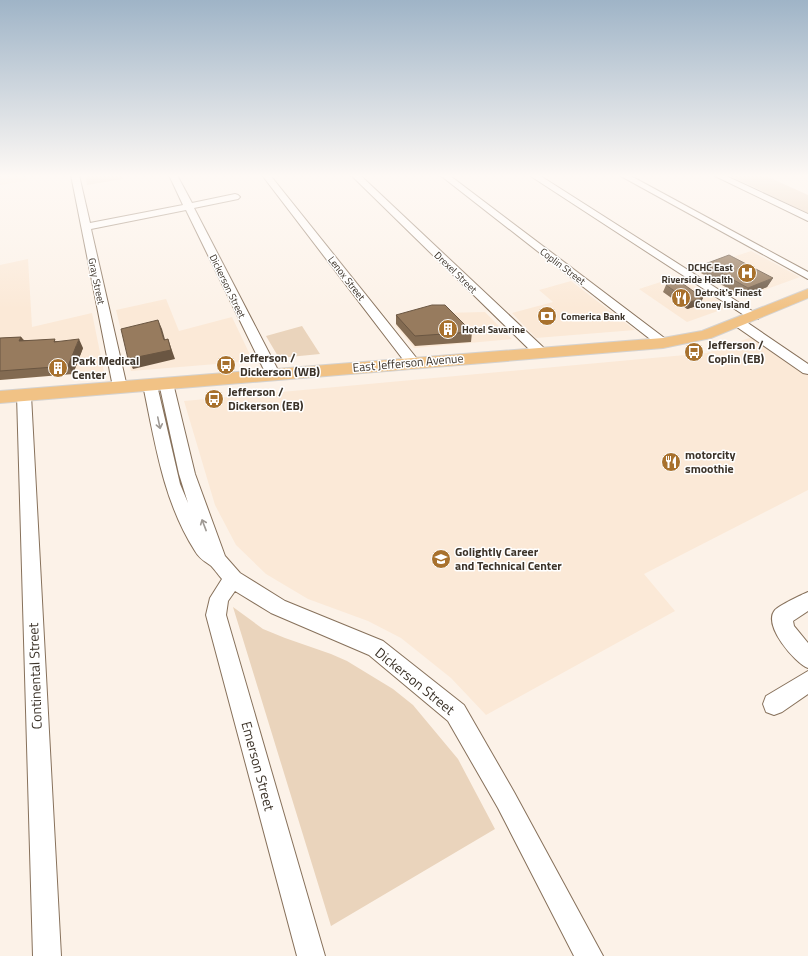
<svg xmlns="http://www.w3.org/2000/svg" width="808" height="956" font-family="'Titillium Web',sans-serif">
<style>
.built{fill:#fbe9d7}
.green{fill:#ead4bc}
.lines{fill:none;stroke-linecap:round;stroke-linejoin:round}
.minor-casing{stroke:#87715b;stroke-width:2}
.major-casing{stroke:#d4d2d0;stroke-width:2}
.minor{fill:#fff;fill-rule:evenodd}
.major{fill:#f1c285;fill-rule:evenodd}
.wall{fill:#826a51}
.shaded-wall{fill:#6a5642}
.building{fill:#977b5e;stroke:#6a5642}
.oneway{stroke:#9e9994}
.labels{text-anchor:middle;stroke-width:3;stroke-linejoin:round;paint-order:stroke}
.far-street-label{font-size:10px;fill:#3c3329;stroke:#fff}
.far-poi-label{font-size:10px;font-weight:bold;fill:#3c3329;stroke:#fff;text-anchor:start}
.poi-label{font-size:12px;font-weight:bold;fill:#3c3329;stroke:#fff;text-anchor:start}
.street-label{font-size:12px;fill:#3c3329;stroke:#fff}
.near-street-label{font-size:14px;fill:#3c3329;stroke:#fff}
</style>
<rect width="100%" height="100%" fill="#fcf2e8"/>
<path class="built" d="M0,175H26V181L0,185Z
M751,251L800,277L742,298L694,270Z
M28,259L32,327L92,313L104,372L0,380V265Z
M679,276L729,307L687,322L639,289Z
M571,281L635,330L536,338L512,313L553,302L539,290Z
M166,299L179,331L232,317L253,361L131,371L116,310Z
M485,312L512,339L414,348L395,325L441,313Z
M752,337L808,374V490L644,574L675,611L486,715L451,678L401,638L368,621L308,599L266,574L236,545L215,505L184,401L707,353Z"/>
<path class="green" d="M85,175H121L123,179L87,185Z
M728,175H764L808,195V213Z
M302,326L320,354L279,358L266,336Z
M233,607L263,629L285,638L331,654L347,661L393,689L413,705L458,759L495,829L331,926Z"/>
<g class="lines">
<g class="minor-casing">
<path id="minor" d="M71,175H79L90,223L183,205L169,175H177L192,203L235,194L238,195L240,197L238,199L194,208L280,374L278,377L273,378L268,377L266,374L186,210L91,229L127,387L125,390L120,392L115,390L113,387Z
M262,175H270L418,360L420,363L418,366L413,367L408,366Z
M351,175H360L545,349L546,352L545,355H535Z
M440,175H449L667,340L669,343L667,346H659Z
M529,175H539L760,316L758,319H750Z
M619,175H629L808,272V279Z
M713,175H724L808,214V221Z
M738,318L742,319L808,364V374L803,373L734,325L732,322L734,319Z
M166,378L171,380L173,383L195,474L225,556L240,573L285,601L383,641L464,705L514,792L603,956H574L498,808L448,721L369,655L271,613L235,591L228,601L226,615L325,956H297L206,615L210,598L222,579C218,575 214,568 210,565C204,561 199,558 195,551C163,501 155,442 143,385L145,382L150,380L155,382L157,385L180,484L188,503L179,474L159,383L161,380Z
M24,390L29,392L31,395L61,956H33L17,395L19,392Z
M808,592V611L793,621L794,626L808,643V668C795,663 762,625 775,610C780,605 801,595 808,592Z
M808,671V694L782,712L774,715L766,712L763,704L766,696Z"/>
</g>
<g class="major-casing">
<path id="major" d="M808,289V298L711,338L663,348L0,403V391L663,338L702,331Z"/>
</g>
<use href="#minor" class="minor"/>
<use href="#major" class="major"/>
</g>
<path class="wall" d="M705,264L773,278L767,287L743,297L701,273Z
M666,285L700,305L687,309L663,292Z
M396,315L472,332L471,342L415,346L396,324Z
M21,337L24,340L57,341L83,348L73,374L0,380V338Z"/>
<path class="shaded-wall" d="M773,278L767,287L743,297L748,288Z
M703,298L700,305L687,309L690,302Z
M158,320L162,329L168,350L164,340Z
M21,337L27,345L19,341Z
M79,339L83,348L73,374L68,366Z
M168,339L175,359L133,369L128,359Z"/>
<path class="building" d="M729,255L773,278L748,288L705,264Z
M679,281L703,298L690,302L666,285Z
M432,305H445L472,332L415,336L396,315Z
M158,320L164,340L168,339L171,350L128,359L121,329Z
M21,337L19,341L55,339L54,342L79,339L68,366L0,371V338Z"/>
<defs><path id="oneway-shaft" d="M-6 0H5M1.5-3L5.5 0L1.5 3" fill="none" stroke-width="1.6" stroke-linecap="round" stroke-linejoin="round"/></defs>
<g class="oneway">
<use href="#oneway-shaft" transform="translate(159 423) rotate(78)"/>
<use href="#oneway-shaft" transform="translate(204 525) rotate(-111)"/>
</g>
<linearGradient id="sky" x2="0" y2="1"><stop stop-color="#9fb4c7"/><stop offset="0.57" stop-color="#fef9f5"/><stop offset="1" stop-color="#fef9f5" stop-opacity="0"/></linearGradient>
<rect width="808" height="309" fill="url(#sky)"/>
<defs>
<g id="hospital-disc" transform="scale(1)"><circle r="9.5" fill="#a8712d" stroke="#fff"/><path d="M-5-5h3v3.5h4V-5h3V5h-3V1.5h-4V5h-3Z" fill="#fff"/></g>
<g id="restaurant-disc" transform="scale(1)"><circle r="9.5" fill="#a8712d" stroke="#fff"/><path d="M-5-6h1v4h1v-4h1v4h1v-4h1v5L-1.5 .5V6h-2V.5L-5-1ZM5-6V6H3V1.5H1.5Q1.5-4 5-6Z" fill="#fff"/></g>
<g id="bank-disc" transform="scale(1)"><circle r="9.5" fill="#a8712d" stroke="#fff"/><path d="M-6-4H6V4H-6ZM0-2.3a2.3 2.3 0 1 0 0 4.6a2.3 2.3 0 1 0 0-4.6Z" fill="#fff"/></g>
<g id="building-disc" transform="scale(1)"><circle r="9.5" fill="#a8712d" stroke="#fff"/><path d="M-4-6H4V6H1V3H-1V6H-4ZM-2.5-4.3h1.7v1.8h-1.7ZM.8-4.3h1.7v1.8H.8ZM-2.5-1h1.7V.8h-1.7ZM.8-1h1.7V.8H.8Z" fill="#fff"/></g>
<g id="bus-disc" transform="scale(1)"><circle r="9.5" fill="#a8712d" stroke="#fff"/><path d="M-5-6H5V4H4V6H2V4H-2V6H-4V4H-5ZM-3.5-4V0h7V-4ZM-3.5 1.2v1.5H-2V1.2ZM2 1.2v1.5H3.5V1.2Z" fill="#fff"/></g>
<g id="school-disc" transform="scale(1)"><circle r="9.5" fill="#a8712d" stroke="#fff"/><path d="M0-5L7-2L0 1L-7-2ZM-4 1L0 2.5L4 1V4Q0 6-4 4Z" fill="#fff"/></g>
</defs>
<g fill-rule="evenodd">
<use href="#hospital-disc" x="747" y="273"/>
<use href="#restaurant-disc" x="681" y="298"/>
<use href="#bank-disc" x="547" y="316"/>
<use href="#building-disc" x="448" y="329"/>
<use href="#bus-disc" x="694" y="352"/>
<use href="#bus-disc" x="226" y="365"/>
<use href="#building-disc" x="58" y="368"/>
<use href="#bus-disc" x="214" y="399"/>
<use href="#restaurant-disc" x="671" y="462"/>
<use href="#school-disc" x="441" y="559"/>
</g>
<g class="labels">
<g class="far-street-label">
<text transform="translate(563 266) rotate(37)" y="4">Coplin Street</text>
<text transform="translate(456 272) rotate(44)" y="4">Drexel Street</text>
<text transform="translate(347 278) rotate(52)" y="4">Lenox Street</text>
<text transform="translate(97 281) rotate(78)" y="4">Gray Street</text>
<text transform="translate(228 286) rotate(64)" y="4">Dickerson Street</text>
</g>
<g class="far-poi-label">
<text x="733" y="271" text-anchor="end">DCHC East<tspan x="733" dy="12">Riverside Health</tspan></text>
<text x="695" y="296">Detroit's Finest<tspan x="695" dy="12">Coney Island</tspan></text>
<text x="561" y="320">Comerica Bank</text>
<text x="462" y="333">Hotel Savarine</text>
</g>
<g class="poi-label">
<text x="708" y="349">Jefferson /<tspan x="708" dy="14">Coplin (EB)</tspan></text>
<text x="240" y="362">Jefferson /<tspan x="240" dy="14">Dickerson (WB)</tspan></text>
<text x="72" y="365">Park Medical<tspan x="72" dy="14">Center</tspan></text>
<text x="228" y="396">Jefferson /<tspan x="228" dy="14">Dickerson (EB)</tspan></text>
<text x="685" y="459">motorcity<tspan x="685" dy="14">smoothie</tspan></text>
<text x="455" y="556">Golightly Career<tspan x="455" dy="14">and Technical Center</tspan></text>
</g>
<g class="street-label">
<text transform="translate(408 363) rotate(-5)" y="4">East Jefferson Avenue</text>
</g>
<g class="near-street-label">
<text transform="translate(35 676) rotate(-92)" y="5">Continental Street</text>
<text transform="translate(415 681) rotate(39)" y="5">Dickerson Street</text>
<text transform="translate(258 766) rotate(75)" y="5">Emerson Street</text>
</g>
</g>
</svg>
